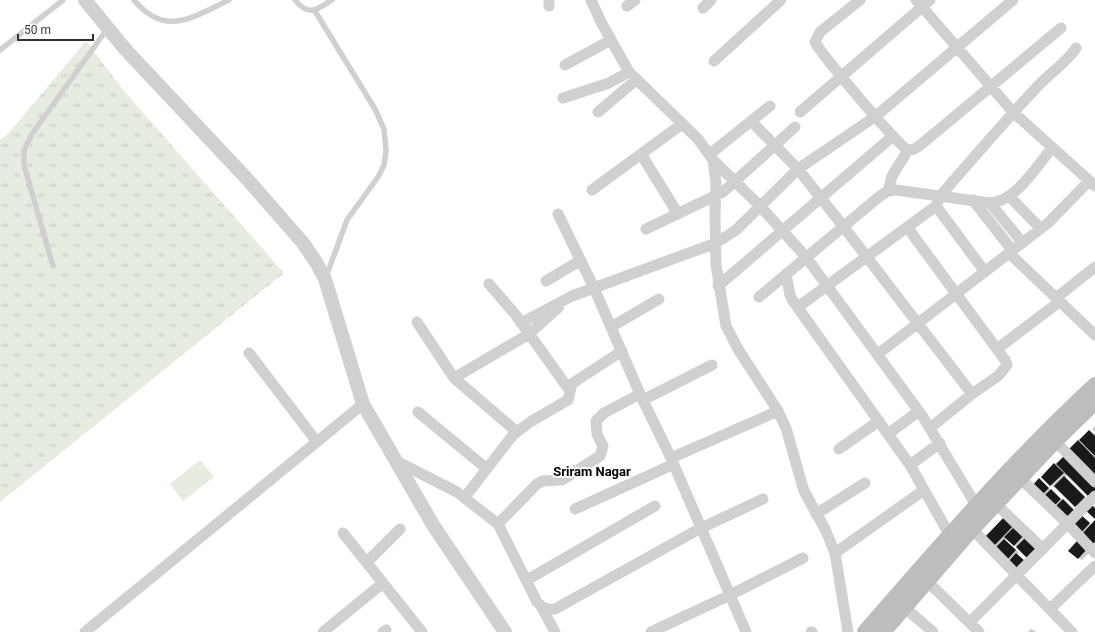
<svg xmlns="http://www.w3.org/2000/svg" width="1095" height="632" font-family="Roboto,sans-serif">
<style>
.grass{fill:url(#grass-tufts)}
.pitch{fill:#e6ecdf}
.shadow{fill:#0003}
.building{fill:#1a1a1a}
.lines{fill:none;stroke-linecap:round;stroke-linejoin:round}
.service{stroke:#d0d0d0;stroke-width:5.5}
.minor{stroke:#d0d0d0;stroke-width:11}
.tertiary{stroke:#d0d0d0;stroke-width:14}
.secondary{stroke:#bdbdbd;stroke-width:16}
.labels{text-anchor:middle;stroke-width:4;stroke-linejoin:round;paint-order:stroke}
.neighbourhood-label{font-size:13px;font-weight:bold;fill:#000;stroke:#fff}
</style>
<defs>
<pattern id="grass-tufts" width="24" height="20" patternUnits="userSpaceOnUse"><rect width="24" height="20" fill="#e6ecdf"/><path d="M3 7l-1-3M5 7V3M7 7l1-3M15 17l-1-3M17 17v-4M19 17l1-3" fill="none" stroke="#c6cbc0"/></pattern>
</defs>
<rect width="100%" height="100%" fill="#fff"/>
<path class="grass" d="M86,41L124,91L284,273L0,502V140L7,135Z"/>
<path class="pitch" d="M200,460L214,477L183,501L170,484Z"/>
<path class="shadow" d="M1095,426V432L1092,429Z
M1090,431L1095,434V476L1078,442L1085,446Z
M1054,465L1068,474L1065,478L1088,500L1079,509L1042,477Z
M1039,480L1080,515L1092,525L1095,522V549L1072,521L1042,495Z
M1006,516L1028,538L1017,547L1007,538L1005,540L1019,552L1017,555L1029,564L1021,572L994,547Z
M1077,542L1090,552L1082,560L1079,558Z
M1031,629L1035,631L1036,632H1028Z"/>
<path class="building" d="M1089,430L1095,436V456L1079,440Z
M1078,440L1095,458V478L1068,450Z
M1064,456L1095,487V493L1090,498L1056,464Z
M1054,463L1064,473L1050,486L1041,477Z
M1064,476L1085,497L1075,507L1054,486Z
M1039,478L1049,488L1042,495L1032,486Z
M1051,489L1061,499L1053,507L1043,497Z
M1063,499L1076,512L1067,520L1055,507Z
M1090,503L1095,508V519L1084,509Z
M1080,514L1090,523L1080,534L1070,524Z
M1006,515L1015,524L993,547L984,538Z
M1095,520V542L1091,545L1081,535Z
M1015,526L1024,535L1014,546L1004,537Z
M1026,537L1038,548L1028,559L1016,547Z
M1004,539L1016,550L1007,560L994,549Z
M1077,541L1087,549L1078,559L1068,551Z
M1016,553L1026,562L1017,571L1008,562Z"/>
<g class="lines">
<path class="service" d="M134,0C165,38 193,17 229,0
M295,0C309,17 316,10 332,0
M315,11L375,109L384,129L386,151L384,165L378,177L347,220L326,277
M0,50L63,0
M53,266L24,165V150L32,134L107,29"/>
<path class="minor" d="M549,0V6
M591,0L601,22L629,72L698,139L713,160L716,183L715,216L716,265L726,326L738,349L778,411L786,428L804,491L825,529L835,553L848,632
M860,0L820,32L815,42C821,54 900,148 908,150C914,151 920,145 924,142L1061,28
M916,0L1013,112L1095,186
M627,6L635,0
M703,8L711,0
M714,61L781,0
M565,65L611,40
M563,98L609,83L629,72
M598,112L636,80
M800,112L930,0
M751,121L798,169L843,226L972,394
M641,154L678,214
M710,154L770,106
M713,160L760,206L806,257L923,417L976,505
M592,190L682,124
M888,191L892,176L908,150
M1010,197L1040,228
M973,200L1012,250
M990,203L1022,242
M936,206L985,272
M558,214L594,288L640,394L671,458L730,595L803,558
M907,227L1005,360L1007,365L998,376L972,394L930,428
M646,229L723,192L795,127
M1009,253L1095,335
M786,274L790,295L793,301L910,465L949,534
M546,281L581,260
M489,284L515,314L570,391
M718,286L893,136
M759,297L880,196L888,191L896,190L990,203C1016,201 1036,167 1052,148
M1056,298L1095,267
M798,307L936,206L941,195C972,159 1004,122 1037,87C1048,75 1069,60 1076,48
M417,322L454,378L517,432
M521,323L572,296L716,243L736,230L798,169L876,116L1013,0
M611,327L659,299
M997,349L1059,302
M249,353L317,442
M878,354L1048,223L1089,181
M454,378L529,334L559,307
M643,400L712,365
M418,412L487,469
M888,434L919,411
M1055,441L1095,482
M839,449L879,421
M671,458L778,411
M396,461L457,492L498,524L537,602C542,608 547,610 555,609L701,528L763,499
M910,465L940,443
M1020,478L1068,524L1095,553
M465,497L513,435L530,422L568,400L572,384L576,381L622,351
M996,504L1043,549
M575,509L674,464
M816,514L865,483
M498,524L537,484L543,481L562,480L600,456L603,446L597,434L596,421L604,413L640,394
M972,529L1072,632
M343,533L422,632
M835,553L924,490
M367,562L400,529
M527,580L655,506
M926,580L979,632
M541,606L555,632
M904,607L933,632
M1050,609L1095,566
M970,622L1095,496
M85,632L363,404
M323,632L383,583
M383,632L386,630
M651,632L730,595L746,632
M811,632H812"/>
<path class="tertiary" d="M85,0L125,49L248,180L303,243L316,262L325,279L363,404L433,525L505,632"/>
<path class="secondary" d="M865,632C939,547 1012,462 1095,385
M883,632L972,529L1055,441L1095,402"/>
</g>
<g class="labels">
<g class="neighbourhood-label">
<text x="592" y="476">Sriram Nagar</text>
</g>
</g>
<path d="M18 34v6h75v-6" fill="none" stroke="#333333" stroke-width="2"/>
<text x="24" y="34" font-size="12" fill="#333333" stroke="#ffffff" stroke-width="3" paint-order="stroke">50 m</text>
</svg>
